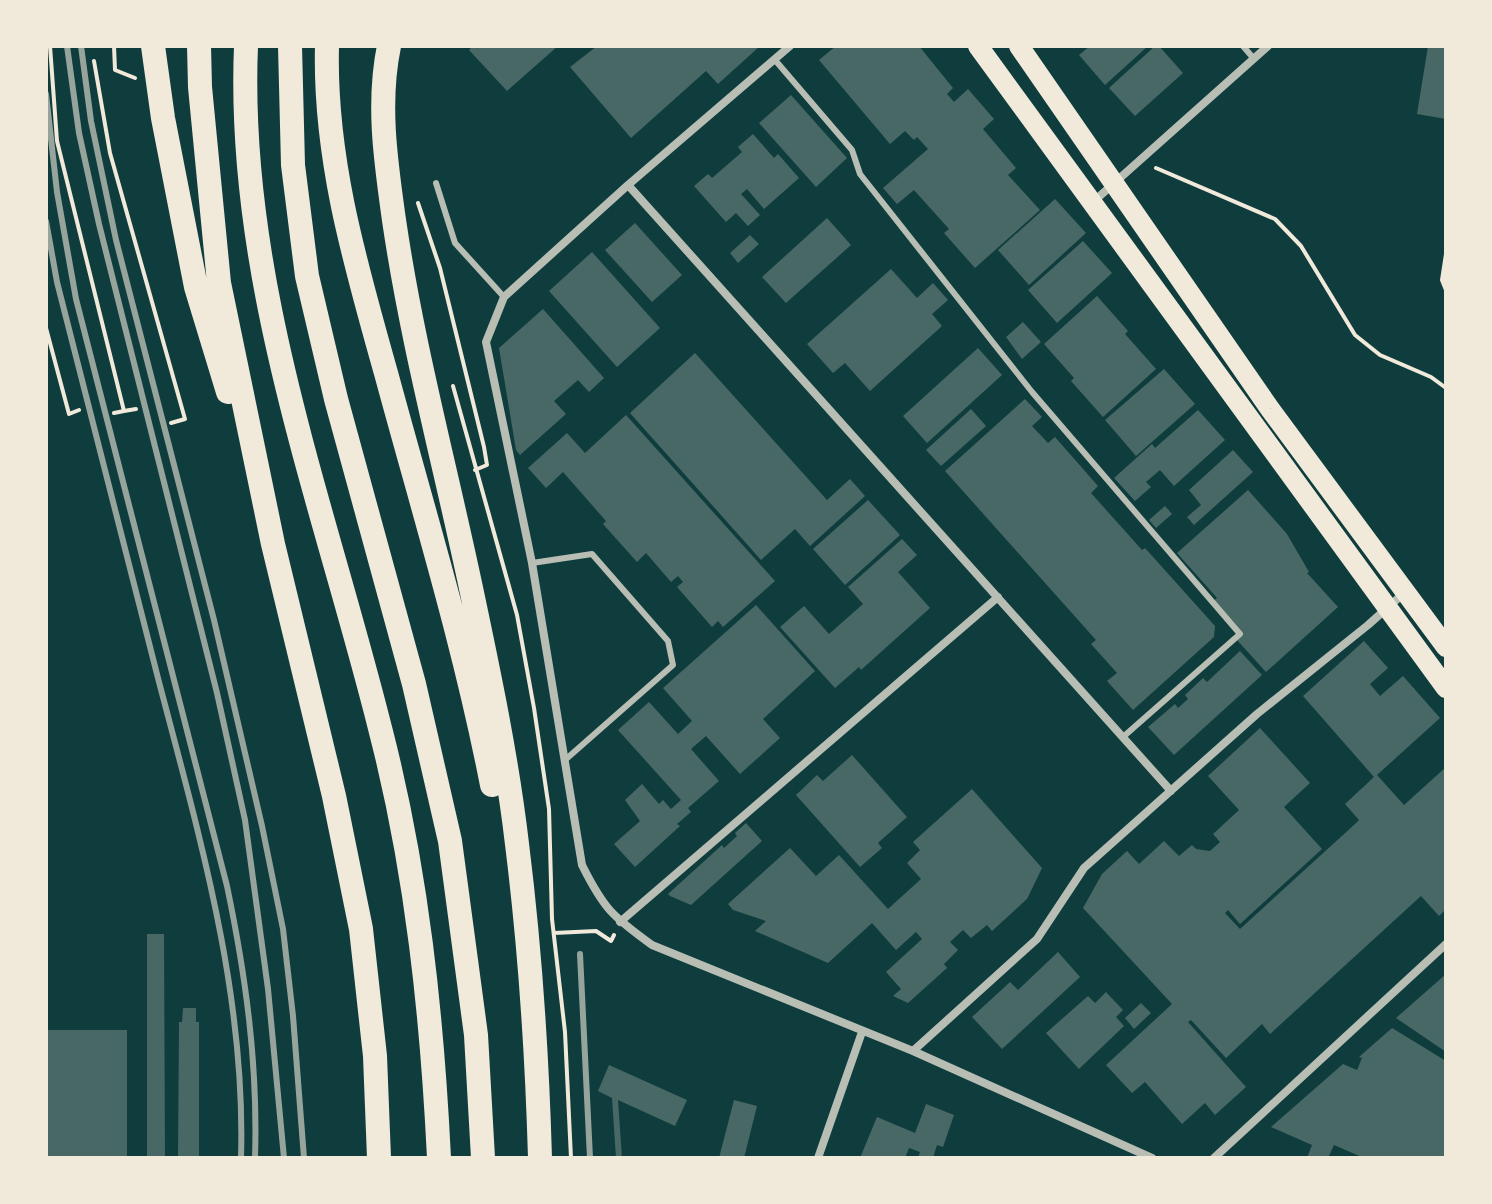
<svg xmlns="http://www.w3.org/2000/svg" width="1492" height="1204" font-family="'Titillium Web',sans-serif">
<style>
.building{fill:#486865}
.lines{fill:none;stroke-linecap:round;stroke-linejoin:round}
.path{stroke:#f1e9da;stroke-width:4}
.service{stroke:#b8beb3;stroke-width:6}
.minor{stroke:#b8beb3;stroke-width:8}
.primary{stroke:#f1e9da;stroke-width:20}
.motorway{stroke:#f1e9da;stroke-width:24}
.rail{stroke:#97a49c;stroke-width:6}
</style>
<rect width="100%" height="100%" fill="#0f3d3e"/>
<path class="building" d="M473,46H558L507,91L469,50Z
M597,46H760L718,84L706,71L631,138L570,67Z
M836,46H919L953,88L947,94L954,102L968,89L994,119L983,129L1016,168L1008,175L1040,210L975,268L944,233L949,229L914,190L897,204L883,188L928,149L917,137L914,140L905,131L890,144L819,60Z
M1090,46H1148L1105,85L1079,55Z
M1155,46H1159L1183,73L1135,116L1109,88Z
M1428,46H1446V119L1417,114Z
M791,95L847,158L816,187L759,123Z
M753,134L774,158L778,154L799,178L764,209L747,189L741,194L760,215L748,226L736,213L726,222L694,186L708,174L712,178L742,152L738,147Z
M1055,199L1086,233L1029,285L998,250Z
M827,218L851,245L786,303L762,277Z
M635,223L682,275L652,302L605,250Z
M750,235L759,244L738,263L730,253Z
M1083,241L1112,273L1057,323L1028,290Z
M592,252L660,328L617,367L549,291Z
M891,269L917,298L933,283L948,300L932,314L942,326L870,391L845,363L833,373L807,344Z
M1097,296L1128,331L1125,334L1156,369L1103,417L1071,381L1074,378L1044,344Z
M543,309L604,378L589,392L578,380L554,401L566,414L520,455L516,450L499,348Z
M1023,322L1041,342L1022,359L1006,337Z
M978,348L1002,375L927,443L903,416Z
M695,353L827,500L850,479L865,496L810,546L795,529L761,560L630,413Z
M1164,369L1195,404L1136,456L1105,420Z
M1025,399L1042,417L1032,426L1048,443L1055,437L1098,486L1091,493L1142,550L1145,548L1215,626L1214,637L1133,710L1107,681L1117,673L1091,644L1096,640L945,471Z
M971,409L986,426L941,466L926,450Z
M1198,410L1225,440L1174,486L1160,470L1146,482L1151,487L1135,501L1114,478L1152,444L1155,448Z
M626,415L775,581L723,627L718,621L712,627L677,587L683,582L678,576L671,582L646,553L637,562L603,524L606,521L563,472L546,488L528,468L567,433L585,453Z
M1233,450L1253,472L1194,525L1187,517L1201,505L1189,490Z
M1248,490L1287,534L1309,572L1307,573L1338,607L1266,672L1236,639L1242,633L1213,601L1217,598L1177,553Z
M868,500L900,535L845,585L813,549Z
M1165,506L1172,514L1156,528L1149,520Z
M902,539L917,555L898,572L930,608L861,670L859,667L835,688L780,627L804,606L829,634L863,604L848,587Z
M756,605L815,671L763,719L780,738L740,774L706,736L691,749L719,781L688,808L691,812L677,824L680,826L635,867L614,844L640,821L625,800L642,784L659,804L663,800L671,809L681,800L618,730L649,702L678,734L692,721L663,688Z
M1364,641L1388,668L1370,684L1380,696L1403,676L1440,718L1377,775L1404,805L1446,767V909L1439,916L1421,896L1270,1034L1262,1024L1226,1058L1191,1020L1188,1022L1246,1087L1215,1115L1205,1103L1182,1124L1145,1082L1132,1093L1106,1065L1172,1004L1083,908L1102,874L1127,851L1139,864L1164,841L1179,856L1192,845L1196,849L1210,851L1220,842L1213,834L1239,810L1208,776L1260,728L1310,783L1284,807L1322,849L1240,924L1228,910L1225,913L1240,929L1355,824L1359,820L1345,804L1374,777L1303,696Z
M1240,651L1262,675L1174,755L1148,727L1175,704L1178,708L1188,699L1185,695L1203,678L1207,682Z
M852,755L907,817L878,843L882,848L860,867L796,795L817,775L823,781Z
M972,789L1042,868L1027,899L992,931L987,925L971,938L963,930L950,942L958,950L944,964L947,968L908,1003L893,996L901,989L886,972L922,939L916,932L896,950L872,923L828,963L755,931L766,921L733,910L728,904L790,848L816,876L839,855L888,909L921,879L907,863L920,850L913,842Z
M746,823L762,841L691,905L670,896L668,894L722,845L724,848L737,836L735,833Z
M147,934H164L165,1158H147Z
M1058,952L1080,977L1002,1049L972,1017L1010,982L1018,990Z
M1446,974V1052L1396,1018Z
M1106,992L1123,1010L1116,1017L1124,1026L1079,1069L1046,1033L1088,996L1095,1003Z
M1141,1003L1151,1013L1134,1029L1125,1018Z
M183,1008H196V1022H199V1158H178L179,1022H182Z
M1392,1028L1446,1061V1158H1364L1334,1145L1328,1158H1307L1312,1145L1271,1127L1343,1064L1357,1070L1362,1058L1359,1057Z
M46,1030H127V1158H46Z
M609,1065L687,1100L675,1126L618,1100L622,1158H616L612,1098L598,1091Z
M734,1100L757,1106L744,1158H719Z
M926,1104L954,1115L943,1147L937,1145L933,1158H918L920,1152L909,1148L905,1158H860L877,1117L915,1133Z"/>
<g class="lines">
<path class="path" d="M50,46L57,141L124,411L114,413
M114,46L115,70L135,78
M94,61L110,153L185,419L171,423
M1156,168L1275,219L1301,246L1355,335L1380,355L1431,377L1446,388
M418,203L440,268L484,447L487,465L475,470
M1446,254L1442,280L1446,290
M46,328L69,414L79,410
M453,386L517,615L534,708L549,809L552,919L565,1032L571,1158
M124,411L136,409
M554,933L596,931L611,941L614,935"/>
<path class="service" d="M1243,46L1254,59
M775,60L852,150L860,174L1032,392L1240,634L1123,737
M436,183L455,243L504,297
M532,563L592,554L668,641L673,665L565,760"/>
<path class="minor" d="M790,46L628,185L504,297L486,342L532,563L582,865C604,909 612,916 652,945L913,1051L1152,1158
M628,185L1171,791
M1093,202L1268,46
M620,922L998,597
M913,1051L1037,939L1084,868L1257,714L1368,625L1404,593
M818,1158L862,1032
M1214,1158L1446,944"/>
<path class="primary" d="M978,46L1446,688
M1019,46L1270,409L1446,647"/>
<path class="motorway" d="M153,46L163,118L196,287L228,392
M199,46L200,87L219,283L273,544L334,796L361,929L375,1056L379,1158
M246,46C236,282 325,507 381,732C417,872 432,1015 439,1158
M290,46L293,165L307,276L336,399L414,684L450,841L476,1035L483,1158
M327,46C324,159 356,266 386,373C423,510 465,646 492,785
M389,46C377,104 386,163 394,220C412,344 445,465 471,588C489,673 507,758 517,844C530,948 537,1053 540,1158"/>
<path class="rail" d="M67,46L79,133L99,224L217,693L245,820L268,989L284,1158
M81,46L91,121L116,240L214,620L262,826L283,929L293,1016L304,1158
M46,94L57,192L76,299L227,886C246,977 258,1065 255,1158
M46,221L57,282C90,415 124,548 159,682C200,838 246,995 241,1158
M580,954L590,1158"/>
</g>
<rect width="1492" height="1204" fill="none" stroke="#f1e9da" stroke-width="96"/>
</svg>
